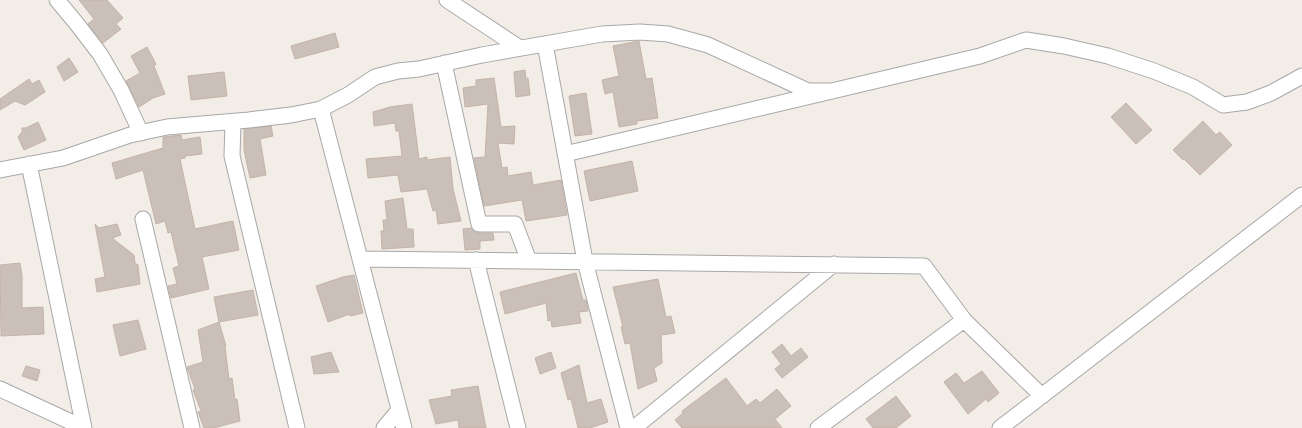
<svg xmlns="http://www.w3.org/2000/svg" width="1302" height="428" font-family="'Exo 2',sans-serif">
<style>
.building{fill:#cac0b9;stroke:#c5b3a7}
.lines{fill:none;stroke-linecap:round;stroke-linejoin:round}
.street-casing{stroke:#a8a8a8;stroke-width:17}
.street{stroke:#fff;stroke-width:15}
</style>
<rect width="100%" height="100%" fill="#f2ede6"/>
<path class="building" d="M79,0H107L123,18L116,24L121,29L103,43L88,24L94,19Z
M335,33L339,47L295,59L291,46Z
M639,41L646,79L652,78L658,118L637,121V124L619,127L613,92L605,94L602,80L619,76L613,46Z
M147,47L156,64L154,66L165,94L153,98L139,107L126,81L140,73L131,56Z
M69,58L78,72L64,81L57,67Z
M525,70L526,79L528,78L530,95L516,97L514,72Z
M224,72L227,96L191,100L188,76Z
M494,78L501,127L515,126L514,144L498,143L502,168L507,167L508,176L531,172L533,185L561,180L567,215L526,221L522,200L484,206L474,158L485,157L488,104L465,107L463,88L476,86V80Z
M29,79L32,84L39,80L45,92L25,105L15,101L0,110V99Z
M586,93L592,134L575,136L569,96Z
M1126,103L1152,130L1136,144L1111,117Z
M412,104L419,159L427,157V160L450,157L453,189L461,221L438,224L436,210L433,211L427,189L401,192L398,175L368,178L366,159L402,156L399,131H396L395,123L374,126L373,112L390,107Z
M1203,121L1216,135L1220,132L1232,145L1200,175L1184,159L1183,160L1173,150Z
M38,122L46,140L24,150L18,137L22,132V128H26Z
M271,126L273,136L260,139L266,175L250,178L244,150V129Z
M181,135L182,140L200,137L202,154L185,156V158L180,159L195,229L233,221L239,250L202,257L209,289L171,298L168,286L177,284L173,268L179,266L171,232L168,233L165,221L156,224L143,170L116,179L112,163L163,148V137Z
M632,161L638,191L590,201L584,171Z
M403,198L407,229H413L414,247L382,249L381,231H384L383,220H387L385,201Z
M95,224L99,228L117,224L121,235L112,238L134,255L135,263L138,265L140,284L97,292L95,279L105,277Z
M471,228L475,232L479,233H493L494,240L480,241V249L465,250L463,229Z
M20,263L22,276V308L43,307L44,334L1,336L0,265Z
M576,273L583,300H586L588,311L579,312L581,323L552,327L551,320L548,321L546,303L505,314L500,292Z
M354,275L363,313L350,316V314L328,322L316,286L343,277Z
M658,279L666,317L671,316L675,333L661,335L662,363L654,368L657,381L638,389L630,343L625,344L621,327H623L613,287Z
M253,290L258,315L219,322L214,297Z
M138,320L146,349L120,356L113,325Z
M219,322L226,346L225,347L229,379L232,378L235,400L237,399L240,421L214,428H204L198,412L201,411L193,390L195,389L187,367L203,362L198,330Z
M782,344L791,356L801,348L808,357L782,378L775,369L781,364L772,352Z
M331,352L339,372L314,374L311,357Z
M551,352L556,368L540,374L535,358Z
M579,365L587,403L601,399L608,422L590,428H578L571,399L568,400L561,373Z
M26,366L40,370L37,381L22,376Z
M982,371L999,393L988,402L986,399L968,414L944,382L956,373L964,383Z
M726,378L747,406L756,399L760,403L777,389L791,406L775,419L782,428H682L675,420L683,413L682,411Z
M478,386L486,428H459L458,420L436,424L429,400L452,396L451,390Z
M896,396L911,416L896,428H873L866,419Z"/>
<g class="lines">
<g class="street-casing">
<path id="street" d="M57,0L77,24L100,54L121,90L141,133
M447,0L520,48
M545,44L585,261L628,428
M444,63L479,224H515L529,261
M321,109L404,428
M233,122L232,156L297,428
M565,154L980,56L1026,40L1064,46L1108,56L1154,71L1193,87L1223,105L1247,102L1271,93L1302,76
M29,164L84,428
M0,170L63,158L130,135L167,127L249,120L291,115L321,109L348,95L375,77L398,71L419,69L482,55L602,34L640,32L668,34L708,45L808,91H833
M143,219L192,428
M360,259L924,266L964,320L1042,396
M476,260L518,428
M0,389L84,428
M384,428L399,410
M634,428L834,264
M818,428L964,320
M1000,428L1302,195"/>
</g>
<use href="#street" class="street"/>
</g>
</svg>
